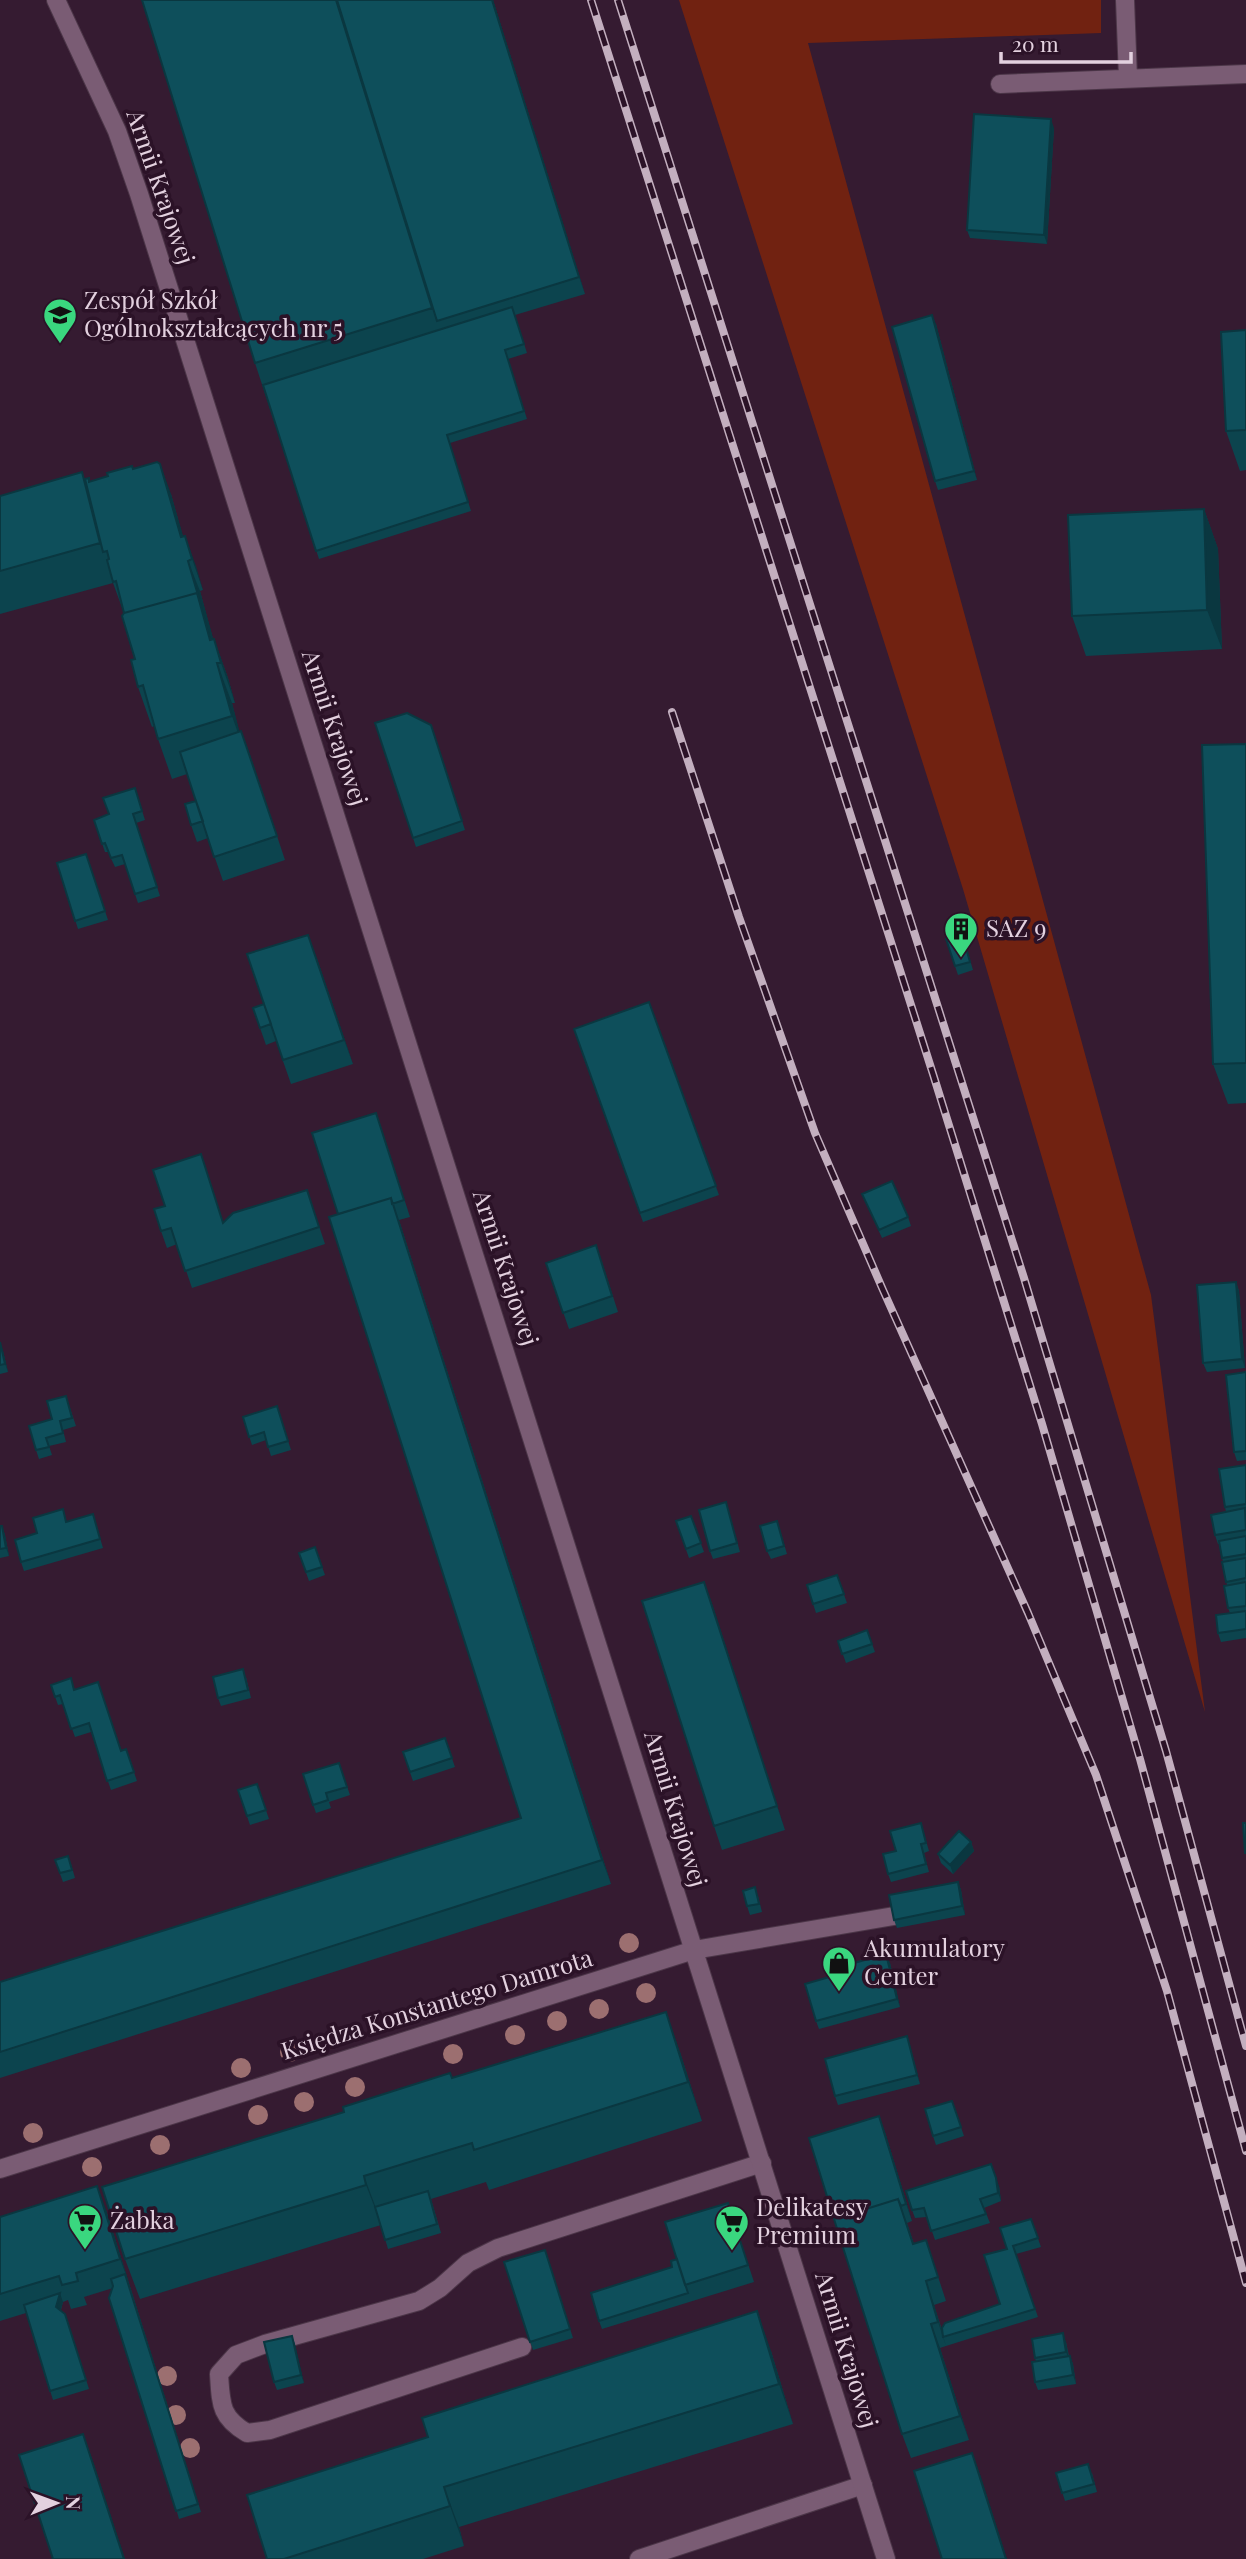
<svg xmlns="http://www.w3.org/2000/svg" width="1246" height="2559" font-family="'Playfair Display',serif">
<style>
.green{fill:#712211}
.lines{fill:none;stroke-linecap:round;stroke-linejoin:round}
.lane-casing{stroke:#4c3648;stroke-width:20}
.street-casing{stroke:#4c3648;stroke-width:20}
.lane{stroke:#7a5c74;stroke-width:18}
.street{stroke:#7a5c74;stroke-width:18}
.rail-casing{stroke:#c3afbf;stroke-width:8}
.rail{stroke:#2b1227;stroke-width:5;stroke-dasharray:16;stroke-linecap:butt}
.tree{fill:#9c6f70}
.wall{fill:#0c444e}
.shaded-wall{fill:#0a3740}
.building{fill:#0e4f5b;stroke:#0a3740;stroke-width:2}
.labels{text-anchor:middle;stroke-width:7;stroke-linejoin:round;paint-order:stroke}
.street-label{font-size:24px;fill:#e3d1df;stroke:#2b1227}
.poi-label{font-size:24px;fill:#e3d1df;stroke:#2b1227;text-anchor:start}
</style>
<rect width="100%" height="100%" fill="#351b31"/>
<path class="green" d="M679,0H1101V33L808,43L1151,1295L1205,1712L963,889Z"/>
<g class="lines">
<g class="lane-casing">
<path id="lane" d="M522,2347L270,2430L247,2433C220,2417 221,2404 219,2374L236,2355L265,2344L419,2301L440,2288L468,2263L498,2248L762,2163
M639,2559L863,2485"/>
</g>
<g class="street-casing">
<path id="street" d="M56,0L117,131L139,194L886,2559
M1125,0L1128,78
M1000,84L1246,74
M0,2169L694,1950L894,1916"/>
</g>
<use href="#lane" class="lane"/>
<use href="#street" class="street"/>
<g class="rail-casing">
<path id="rail" d="M591,0L933,1074L1042,1424L1140,1759L1246,2151
M618,0L1024,1278L1166,1751L1246,2046
M672,712L739,917L815,1133L883,1290L1028,1613L1096,1775L1167,1991L1246,2283"/>
</g>
<use href="#rail" class="rail"/>
</g>
<g class="tree">
<circle cx="629" cy="1943" r="10"/>
<circle cx="646" cy="1993" r="10"/>
<circle cx="599" cy="2009" r="10"/>
<circle cx="557" cy="2021" r="10"/>
<circle cx="515" cy="2035" r="10"/>
<circle cx="290" cy="2052" r="10"/>
<circle cx="453" cy="2054" r="10"/>
<circle cx="241" cy="2068" r="10"/>
<circle cx="355" cy="2087" r="10"/>
<circle cx="304" cy="2102" r="10"/>
<circle cx="258" cy="2115" r="10"/>
<circle cx="33" cy="2133" r="10"/>
<circle cx="160" cy="2145" r="10"/>
<circle cx="92" cy="2167" r="10"/>
<circle cx="167" cy="2376" r="10"/>
<circle cx="176" cy="2415" r="10"/>
<circle cx="190" cy="2448" r="10"/>
</g>
<path class="wall" d="M142,0H493L585,294L515,315L527,353L508,359L527,419L450,443L471,511L319,559L255,363Z
M1054,128L1047,244L970,238L967,230Z
M936,324L977,480L938,490L935,481Z
M1246,330V470L1240,471L1226,431Z
M134,469L171,494L183,537L185,536L203,590L200,591L213,639H214L228,678L235,703H232L239,731H241L250,755L285,860L223,881L208,838L197,842L191,825L196,801L187,774L172,779L158,739L154,726L152,727L138,687L135,659L124,613L113,583L0,614V496L86,484L90,482Z
M1204,509L1218,549L1222,649L1086,656L1072,616Z
M375,723L431,725L465,830L416,847Z
M1246,744V1103L1228,1104L1213,1064Z
M135,788L145,820L136,823L160,896L138,903L125,864L115,867L108,852H105L94,820L109,814Z
M86,854L108,920L78,929L57,863Z
M946,939L965,943L973,970L958,975Z
M317,959L353,1064L291,1084L276,1041L266,1045L253,1008L264,1004Z
M649,1002L719,1195L643,1222L574,1029Z
M382,1130L410,1217L399,1220L611,1884L0,2078V1982L521,1818L338,1214Z
M307,1190L325,1244L192,1288L177,1244L167,1248L161,1231L165,1206L224,1223Z
M862,1194L908,1217L911,1226L882,1238Z
M602,1262L618,1312L569,1329L546,1263Z
M1236,1282L1239,1291L1245,1368L1207,1372L1203,1363Z
M0,1342L3,1351L8,1372L0,1374Z
M1246,1372V1460L1237,1461L1234,1452Z
M69,1405L76,1426L63,1430L66,1442L49,1446L52,1455L39,1459L36,1450L52,1419Z
M277,1406L291,1450L271,1456L266,1440L252,1445L243,1417Z
M1246,1465V1638L1221,1642L1218,1633L1230,1613L1228,1608L1227,1585L1223,1562L1219,1544H1218L1215,1535L1226,1512L1225,1507Z
M726,1502L740,1552L713,1559L710,1551Z
M93,1514L103,1548L24,1571L21,1562L37,1533L67,1522Z
M691,1516L704,1552L689,1558L676,1521Z
M0,1526H2L5,1535L9,1556L0,1558Z
M780,1530L787,1554L771,1559L767,1551Z
M315,1547L325,1575L309,1581L299,1553Z
M837,1575L847,1603L816,1613L807,1585Z
M704,1582L785,1830L722,1850L714,1826Z
M867,1630L875,1652L846,1663L838,1641Z
M246,1677L251,1698L221,1706L218,1698Z
M51,1685L75,1690L121,1751L126,1749L137,1781L111,1790L91,1732L75,1737L63,1704L58,1705Z
M445,1738L455,1767L413,1781L403,1752Z
M339,1763L350,1795L329,1802L331,1808L316,1813L303,1774Z
M257,1784L269,1819L250,1825L238,1790Z
M921,1823L929,1851L924,1853L929,1872L891,1882L888,1874L896,1851Z
M971,1842L974,1851L953,1874L941,1863L938,1854Z
M55,1860L71,1864L75,1878L63,1882Z
M958,1882L961,1890L965,1915L897,1928L894,1920Z
M758,1896L762,1912L750,1915L747,1906Z
M890,1963L900,2007L819,2029L816,2021L849,1971L847,1965Z
M907,2036L920,2084L838,2105L835,2096Z
M680,2052L702,2121L489,2190L486,2182L431,2199L441,2233L388,2249L381,2225L140,2299L125,2259L452,2078Z
M952,2101L964,2136L936,2145L933,2136Z
M885,2132L912,2221L907,2223L914,2244L926,2240L946,2301L934,2305L943,2333L1000,2304L1007,2249L1031,2219L1041,2247L1016,2254L1038,2317L946,2346V2345V2346L940,2348L969,2440L911,2458L902,2434Z
M999,2186L1001,2201L984,2208L990,2223L935,2240L927,2217L915,2218L912,2210Z
M728,2203L754,2282L602,2329L599,2321L672,2267L677,2259Z
M106,2210L201,2512L179,2519L113,2288L84,2297L87,2305L71,2309L68,2300L63,2302L61,2310L68,2322L89,2389L53,2400L26,2313L0,2321V2217Z
M545,2250L573,2338L533,2350L504,2262Z
M292,2336L304,2383L277,2390L274,2382Z
M1066,2342L1069,2356H1070L1073,2364L1076,2384L1038,2390L1035,2382L1036,2361L1035,2358Z
M771,2351L793,2424L459,2527L464,2546L423,2559H267Z
M1056,2473H1092L1097,2492L1065,2501Z"/>
<path class="shaded-wall" d="M492,0H493L585,294L579,277Z
M1051,119L1054,128L1047,244L1044,235Z
M932,315L936,324L977,480L974,471Z
M160,464L171,494L190,560L181,537Z
M1204,509L1218,549L1222,649L1207,610Z
M185,536L196,566L203,590L192,559Z
M188,561L200,591L220,663L210,640Z
M214,639L228,678L235,703L221,663Z
M217,663L232,703L246,756L232,716Z
M241,731L250,755L285,860L277,836Z
M308,935L317,959L353,1064L344,1040Z
M391,1198L399,1222L611,1884L602,1860Z
M1236,1282L1239,1291L1245,1368L1242,1359Z
M0,1342L3,1351L8,1372L5,1364Z
M2,1526L5,1535L9,1556L6,1548Z
M704,1582L713,1606L785,1830L777,1806Z
M971,1842L974,1851L953,1874L950,1865Z
M958,1882L961,1890L965,1915L962,1906Z
M886,1954L890,1963L900,2007L897,1999Z
M666,2012L680,2052L702,2121L688,2082Z
M907,2036L910,2045L920,2084L917,2075Z
M879,2116L885,2132L912,2221L906,2204Z
M364,2176L379,2216L381,2224L366,2185Z
M996,2178L999,2186L1001,2201L998,2193Z
M97,2186L106,2210L129,2283L120,2259Z
M926,2281L934,2305L946,2346L938,2322Z
M60,2293L63,2302L59,2315L56,2307Z
M757,2311L771,2351L793,2424L779,2384Z
M931,2324L940,2348L969,2440L960,2416Z
M1063,2333L1066,2342L1069,2360L1066,2352Z
M292,2336L295,2344L304,2383L301,2375Z
M1070,2356L1073,2364L1076,2384L1073,2375Z
M83,2434L94,2464L125,2559H124Z
M972,2453L981,2477L1007,2559H1006Z
M444,2487L459,2527L464,2546L450,2506Z"/>
<path class="building" d="M142,0H336L432,308L255,363Z
M337,0H492L579,277L437,321Z
M974,114L1051,119L1044,235L967,230Z
M512,307L524,344L505,350L524,411L447,435L468,502L316,551L263,385Z
M932,315L974,471L935,481L892,327Z
M1246,330V430L1226,431L1221,332Z
M157,462L160,464L181,537L185,536L192,559L188,561L200,602L197,593L124,613L116,581L113,582L107,560L109,559L107,551L103,552L85,479L89,478V482L108,476L107,473L132,466L133,469Z
M82,472L100,543L0,571V496Z
M1204,509L1207,610L1072,616L1068,515Z
M197,593L210,640L214,639L221,663H217L232,716L158,739L143,685L138,687L131,660L135,659L122,616L124,613Z
M407,713L431,725L462,821L413,838L375,723Z
M241,731L277,836L214,857L180,752Z
M1246,744V1063L1213,1064L1202,745Z
M135,788L142,811L133,814L157,887L135,894L122,855L111,858L105,843L102,844L94,820L109,814L103,798Z
M196,801L203,821L191,825L185,804Z
M86,854L105,911L75,921L57,863Z
M962,934L970,962L955,966L946,939Z
M308,935L344,1040L283,1060L247,954Z
M649,1002L716,1186L640,1213L574,1029Z
M264,1004L271,1024L260,1028L253,1008Z
M376,1113L404,1200L392,1204L391,1198L338,1214L312,1133Z
M201,1154L223,1223L233,1213L307,1190L319,1227L185,1271L171,1228L161,1231L154,1209L165,1206L153,1170Z
M892,1181L908,1217L879,1230L862,1194Z
M391,1198L602,1860L0,2052V1982L521,1818L329,1217Z
M596,1245L612,1296L563,1313L546,1263Z
M1236,1282L1242,1359L1203,1363L1197,1285Z
M0,1342L5,1364L0,1365Z
M1246,1372V1451L1234,1452L1226,1375Z
M66,1396L72,1418L60,1421L63,1433L46,1438L49,1447L36,1450L29,1426L52,1419L47,1401Z
M277,1406L288,1441L268,1447L264,1432L249,1437L243,1417Z
M1246,1465V1504L1225,1507L1219,1469Z
M726,1502L737,1543L710,1551L699,1510Z
M1245,1508L1246,1530L1215,1535L1211,1515Z
M63,1509L66,1522L93,1514L100,1539L21,1562L15,1540L37,1533L33,1518Z
M691,1516L701,1543L686,1549L676,1521Z
M777,1521L784,1546L767,1551L760,1526Z
M0,1526H2L6,1548L0,1549Z
M1246,1536V1554L1222,1558L1219,1541Z
M315,1547L322,1567L306,1572L299,1553Z
M1246,1558V1578L1226,1582L1222,1562Z
M837,1575L844,1594L813,1604L807,1585Z
M704,1582L777,1806L714,1826L642,1601Z
M1246,1582V1606L1228,1608L1224,1586Z
M1246,1611V1629L1218,1633L1216,1615Z
M867,1630L872,1644L842,1654L838,1641Z
M243,1669L248,1690L218,1698L213,1677Z
M71,1678L74,1690L98,1682L121,1751L126,1749L134,1772L107,1781L89,1723L71,1729L60,1695L55,1697L51,1685Z
M445,1738L452,1758L410,1772L403,1752Z
M339,1763L347,1787L326,1793L328,1800L313,1805L303,1774Z
M257,1784L266,1810L247,1816L238,1790Z
M921,1823L926,1843L921,1844L926,1864L888,1874L883,1854L896,1851L890,1831Z
M1243,1823H1246V1853H1245Z
M959,1831L971,1842L950,1865L938,1854Z
M68,1856L72,1870L60,1873L55,1860Z
M958,1882L962,1906L894,1920L889,1895Z
M755,1887L759,1904L747,1906L743,1891Z
M886,1954L897,1999L816,2021L805,1984L850,1971L847,1965Z
M666,2012L688,2082L474,2150L472,2143L416,2160L364,2176L366,2185L125,2259L102,2187L344,2112L343,2107L450,2073L452,2078Z
M907,2036L917,2075L835,2096L825,2059Z
M952,2101L961,2127L933,2136L925,2109Z
M879,2116L906,2204L901,2206L898,2199L834,2219L809,2138Z
M991,2164L996,2178L998,2193L980,2199L986,2214L931,2231L924,2208L912,2210L906,2191Z
M97,2186L120,2259L76,2273L78,2281L62,2285L59,2276L0,2294V2217Z
M428,2191L437,2224L385,2240L375,2207Z
M898,2199L913,2244L926,2240L938,2277L926,2281L938,2322L931,2324L960,2416L902,2434L834,2219Z
M728,2203L748,2265L685,2285L665,2222Z
M1031,2219L1038,2238L1013,2246L1035,2309L943,2337L942,2328L945,2323L1000,2304L984,2255L1007,2249L1000,2228Z
M545,2250L570,2329L530,2342L504,2262Z
M677,2259L688,2293L599,2321L591,2293L672,2267L671,2261Z
M125,2274L198,2504L176,2511L109,2298L113,2286L111,2279Z
M60,2293L56,2307L65,2314L86,2380L50,2391L24,2305Z
M757,2311L779,2384L444,2487L450,2506L284,2559H267L247,2495L428,2437L422,2418Z
M1063,2333L1066,2352L1035,2358L1032,2339Z
M292,2336L301,2375L274,2382L264,2342Z
M1070,2356L1073,2375L1035,2382L1032,2362Z
M83,2434L124,2559H53L19,2455Z
M972,2453L1006,2559H942L914,2471Z
M1088,2464L1094,2484L1062,2493L1056,2473Z"/>
<defs>
<g id="school-pin" transform="scale(1.75)"><path d="M0 17L-7.5 6A9.5 9.5 0 1 1 7.5 6Z" fill="#3ad77f" stroke="#2b1227"/><path d="M0-5L7-2L0 1L-7-2ZM-4 1L0 2.5L4 1V4Q0 6-4 4Z" fill="#111"/></g>
<g id="building-pin" transform="scale(1.75)"><path d="M0 17L-7.5 6A9.5 9.5 0 1 1 7.5 6Z" fill="#3ad77f" stroke="#2b1227"/><path d="M-4-6H4V6H1V3H-1V6H-4ZM-2.5-4.3h1.7v1.8h-1.7ZM.8-4.3h1.7v1.8H.8ZM-2.5-1h1.7V.8h-1.7ZM.8-1h1.7V.8H.8Z" fill="#111"/></g>
<g id="shop-pin" transform="scale(1.75)"><path d="M0 17L-7.5 6A9.5 9.5 0 1 1 7.5 6Z" fill="#3ad77f" stroke="#2b1227"/><path d="M-5-2.5h2.3a2.7 3.5 0 0 1 5.4 0H5L5.5 6h-11ZM-1.5-2.5h3a1.5 2.3 0 0 0-3 0Z" fill="#111"/></g>
<g id="supermarket-pin" transform="scale(1.75)"><path d="M0 17L-7.5 6A9.5 9.5 0 1 1 7.5 6Z" fill="#3ad77f" stroke="#2b1227"/><path d="M-6-5.5h2.5l.6 2H6L4.5 2H-2.5L-4.4-4H-6ZM-1.5 3.2a1.3 1.3 0 1 0 .1 0ZM3 3.2a1.3 1.3 0 1 0 .1 0Z" fill="#111"/></g>
</defs>
<g fill-rule="evenodd">
<use href="#school-pin" x="60" y="315"/>
<use href="#building-pin" x="961" y="929"/>
<use href="#shop-pin" x="839" y="1963"/>
<use href="#supermarket-pin" x="85" y="2221"/>
<use href="#supermarket-pin" x="732" y="2222"/>
</g>
<g class="labels">
<g class="street-label">
<text transform="translate(160 187) rotate(71)" y="8">Armii Krajowej</text>
<text transform="translate(334 728) rotate(72)" y="8">Armii Krajowej</text>
<text transform="translate(505 1268) rotate(72)" y="8">Armii Krajowej</text>
<text transform="translate(675 1809) rotate(73)" y="8">Armii Krajowej</text>
<text transform="translate(437 2005) rotate(-17)" y="8">Księdza Konstantego Damrota</text>
<text transform="translate(846 2350) rotate(73)" y="8">Armii Krajowej</text>
</g>
<g class="poi-label">
<text x="84" y="309">Zespół Szkół<tspan x="84" dy="28">Ogólnokształcących nr 5</tspan></text>
<text x="986" y="937">SAZ 9</text>
<text x="864" y="1957">Akumulatory<tspan x="864" dy="28">Center</tspan></text>
<text x="756" y="2216">Delikatesy<tspan x="756" dy="28">Premium</tspan></text>
<text x="110" y="2229">Żabka</text>
</g>
</g>
<g transform="translate(56 2503) rotate(89)" stroke="#2b1227" stroke-width="5" paint-order="stroke">
<path d="M0-5L12 26L0 18L-12 26Z" fill="#e3d1df"/>
<text y="-10" font-size="19" font-weight="bold" text-anchor="middle" fill="#e3d1df">N</text>
</g>
<path d="M1001 52v10h130v-10" fill="none" stroke="#e3d1df" stroke-width="3.5"/>
<text x="1012" y="52" font-size="21" fill="#e3d1df" stroke="#2b1227" stroke-width="5" paint-order="stroke">20 m</text>
</svg>
